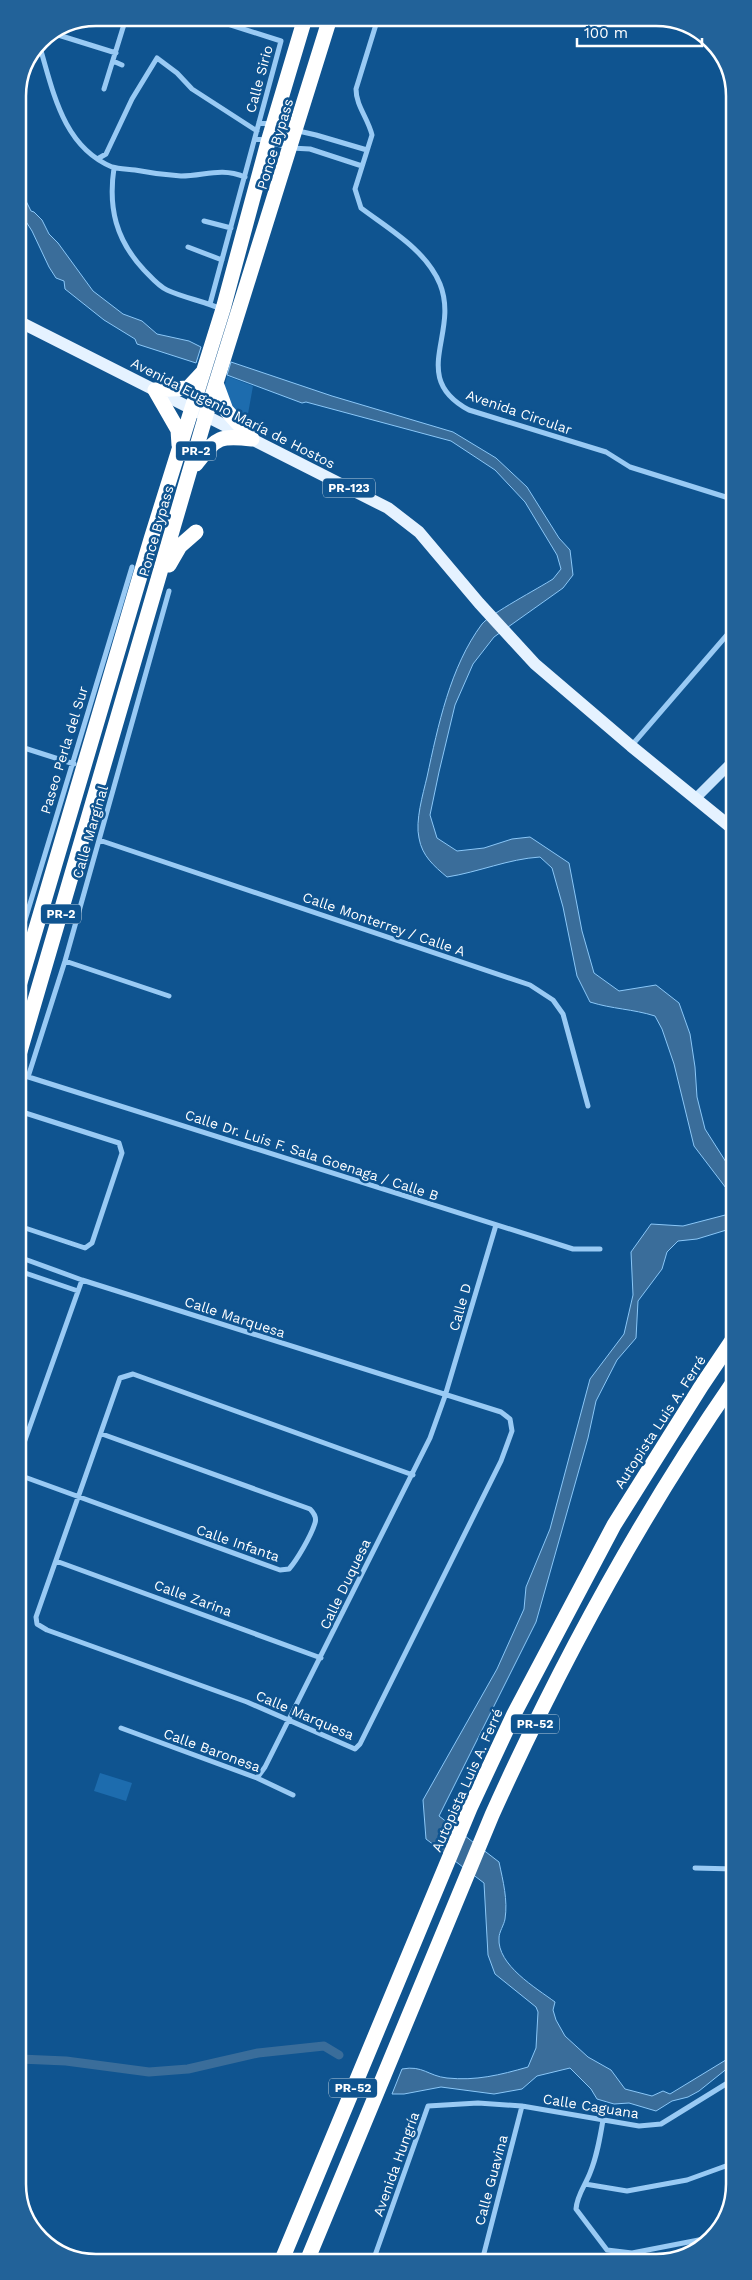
<svg xmlns="http://www.w3.org/2000/svg" width="752" height="2280" font-family="'Work Sans',sans-serif">
<style>
.green{fill:#1d6cae}
.water{fill:#3a6d9a;stroke:#8ac7f8}
.lines{fill:none;stroke-linecap:round;stroke-linejoin:round}
.canal{stroke:#3a6d9a;stroke-width:9}
.street{stroke:#99caf4;stroke-width:5}
.secondary{stroke:#c8e4fd;stroke-width:10}
.primary{stroke:#e5f2ff;stroke-width:12}
.highway{stroke:#fff;stroke-width:15}
.labels{text-anchor:middle;stroke-width:5;stroke-linejoin:round;paint-order:stroke}
.shield{fill:#0f5490;stroke:#b7ccde;stroke-width:1}
.shield-label{font-size:12px;font-weight:bold;fill:#fff}
.street-label{font-size:14px;fill:#fff;stroke:#0f5490}
.rim{fill:none;stroke:#fff;stroke-width:2.5}
</style>
<rect width="100%" height="100%" fill="#0f5490"/>
<path class="green" d="M227,376L253,386L246,425L238,418L224,388Z
M100,1773L132,1783L126,1801L94,1791Z"/>
<path class="water" d="M18,185L31,211L34,212L42,220L49,234L58,243L93,291L123,314L142,321L157,334L189,341L201,347L196,363L137,344L135,339L104,320L65,289L64,281L56,278L49,267L32,231L18,209Z
M231,362L332,396L453,432L496,458L527,487L559,538L570,550L573,575L563,588L494,637L473,664L455,705L439,772L430,815L437,838L457,851L484,848L512,839L530,837L569,863L582,931L594,973L619,991L656,985L679,1003L690,1034L695,1067L697,1097L705,1129L733,1173V1228L697,1239L678,1241L667,1252L662,1269L638,1301L636,1338L617,1360L596,1401L588,1438L536,1622L439,1816L499,1862C503,1881 508,1900 505,1919C504,1925 499,1932 499,1938C497,1965 536,1988 555,2002L553,2010L556,2020L565,2036L588,2057L611,2070L625,2089L652,2096L663,2091L670,2094L734,2055V2063L699,2091L688,2097L672,2101L656,2111L629,2103L614,2104L597,2099L591,2089L570,2068L537,2076L522,2089L494,2094L441,2087L404,2094H392L402,2069C423,2065 428,2076 447,2078C476,2081 500,2075 528,2067L536,2048L538,2012L536,2007L495,1974L488,1955L484,1883L426,1839L423,1800L497,1669L524,1609L526,1587L550,1529L590,1379L624,1334L633,1295L631,1252L651,1224L683,1226L729,1214V1192L694,1146L674,1064L662,1029L655,1016C633,1009 612,1009 590,1002L577,976L563,907L552,868L540,857C508,859 479,872 447,877C434,866 422,856 419,838C415,821 423,794 427,777C438,726 450,667 482,624C490,614 539,588 553,579L561,569L557,555L525,502L495,470L451,441L306,402L302,403L227,375Z"/>
<g class="lines">
<path class="canal" d="M20,2059L66,2061L149,2072L188,2069L258,2053L324,2046L339,2055"/>
<path class="street" d="M209,18L281,41L210,304
M378,18L356,89C356,106 368,118 372,135L355,189L361,208C389,229 426,250 440,284C460,334 408,377 469,410L606,452L630,467L732,499
M55,34L116,53
M39,44C53,90 62,146 112,167C119,169 128,169 135,170C150,173 165,175 181,176C205,176 220,167 245,177
M113,61L122,65
M104,89L126,18
M259,122L316,135L367,150
M255,138L291,148L310,149L362,166
M99,158L106,154L132,99L157,58L177,73L192,89L257,131
M114,168C108,208 116,240 144,270C151,277 158,286 167,290C184,298 204,301 221,309
M204,221L231,228
M188,247L222,260
M632,745L733,628
M18,746L74,764
M99,840L530,985L553,1000L563,1014L588,1106
M19,940L132,567
M65,961L169,996
M19,1074L573,1249H600
M28,1077L65,961L169,591
M19,1111L119,1143L122,1153L92,1243L85,1248L19,1226
M19,1257L82,1280L501,1412L510,1419L512,1431L501,1461L360,1744L355,1749L247,1702L47,1630L37,1624L36,1617L120,1378L133,1374L413,1475
M19,1271L78,1291
M19,1457L82,1280
M19,1475L280,1570L289,1569C297,1560 311,1536 315,1523C317,1517 314,1513 310,1509L102,1434
M56,1561L321,1658
M121,1728L257,1778L293,1795
M257,1778L265,1767L430,1438L445,1396L496,1225
M695,1868L734,1869
M603,2120C600,2138 597,2156 590,2173C585,2186 577,2195 576,2209L607,2250L632,2253L709,2238
M585,2184L627,2191L687,2180L734,2163
M373,2261L428,2106L478,2103L522,2106L639,2126L661,2124L734,2079
M482,2261L522,2106"/>
<path class="secondary" d="M696,798L733,761"/>
<path class="primary" d="M18,321L388,508L419,532L479,603L535,664L631,746L733,829"/>
<path class="highway" d="M216,383L226,410L252,439
M179,445L178,430L155,390L188,388L202,373
M196,464C217,438 217,435 252,439
M169,565L180,546L196,532
M19,986L151,539L223,309L268,142L305,18
M19,1055L206,415L330,18
M307,2261L492,1815C560,1664 640,1517 734,1381
M281,2262L470,1808L514,1714L614,1525L702,1385L733,1339"/>
</g>
<g class="labels">
<g class="shield">
<rect x="176" y="441.5" width="40" height="19" rx="4"/>
<rect x="323" y="478.5" width="52" height="19" rx="4"/>
<rect x="41" y="904.5" width="40" height="19" rx="4"/>
<rect x="511" y="1714.5" width="48" height="19" rx="4"/>
<rect x="329" y="2078.5" width="48" height="19" rx="4"/>
</g>
<g class="shield-label">
<text x="196" y="455">PR-2</text>
<text x="349" y="492">PR-123</text>
<text x="61" y="918">PR-2</text>
<text x="535" y="1728">PR-52</text>
<text x="353" y="2092">PR-52</text>
</g>
<g class="street-label">
<text transform="translate(259 79) rotate(-75)" y="5">Calle Sirio</text>
<text transform="translate(275 144) rotate(-73)" y="5">Ponce Bypass</text>
<text transform="translate(519 412) rotate(19)" y="5">Avenida Circular</text>
<text transform="translate(233 413) rotate(27)" y="5">Avenida Eugenio María de Hostos</text>
<text transform="translate(156 531) rotate(-74)" y="5">Ponce Bypass</text>
<text transform="translate(64 750) rotate(-73)" y="5">Paseo Perla del Sur</text>
<text transform="translate(90 832) rotate(-74)" y="5">Calle Marginal</text>
<text transform="translate(384 924) rotate(19)" y="5">Calle Monterrey / Calle A</text>
<text transform="translate(312 1155) rotate(18)" y="5">Calle Dr. Luis F. Sala Goenaga / Calle B</text>
<text transform="translate(460 1307) rotate(-74)" y="5">Calle D</text>
<text transform="translate(235 1317) rotate(18)" y="5">Calle Marquesa</text>
<text transform="translate(660 1422) rotate(-57)" y="5">Autopista Luis A. Ferré</text>
<text transform="translate(238 1543) rotate(19)" y="5">Calle Infanta</text>
<text transform="translate(345 1584) rotate(-64)" y="5">Calle Duquesa</text>
<text transform="translate(193 1598) rotate(20)" y="5">Calle Zarina</text>
<text transform="translate(305 1715) rotate(23)" y="5">Calle Marquesa</text>
<text transform="translate(212 1750) rotate(20)" y="5">Calle Baronesa</text>
<text transform="translate(467 1780) rotate(-66)" y="5">Autopista Luis A. Ferré</text>
<text transform="translate(591 2106) rotate(9)" y="5">Calle Caguana</text>
<text transform="translate(396 2164) rotate(-70)" y="5">Avenida Hungría</text>
<text transform="translate(491 2180) rotate(-75)" y="5">Calle Guavina</text>
</g>
</g>
<path d="M0 0H752V2280H0ZM96 26H656A70 70 0 0 1 726 96V2184A70 70 0 0 1 656 2254H96A70 70 0 0 1 26 2184V96A70 70 0 0 1 96 26Z" fill="#226299" fill-rule="evenodd"/>
<path class="rim" d="M96 26H656A70 70 0 0 1 726 96V2184A70 70 0 0 1 656 2254H96A70 70 0 0 1 26 2184V96A70 70 0 0 1 96 26Z"/>
<path d="M577 38v8h125v-8" fill="none" stroke="#ffffff" stroke-width="2.5"/>
<text x="584" y="38" font-size="15" fill="#ffffff" stroke="#0f5490" stroke-width="4" paint-order="stroke">100 m</text>
</svg>
